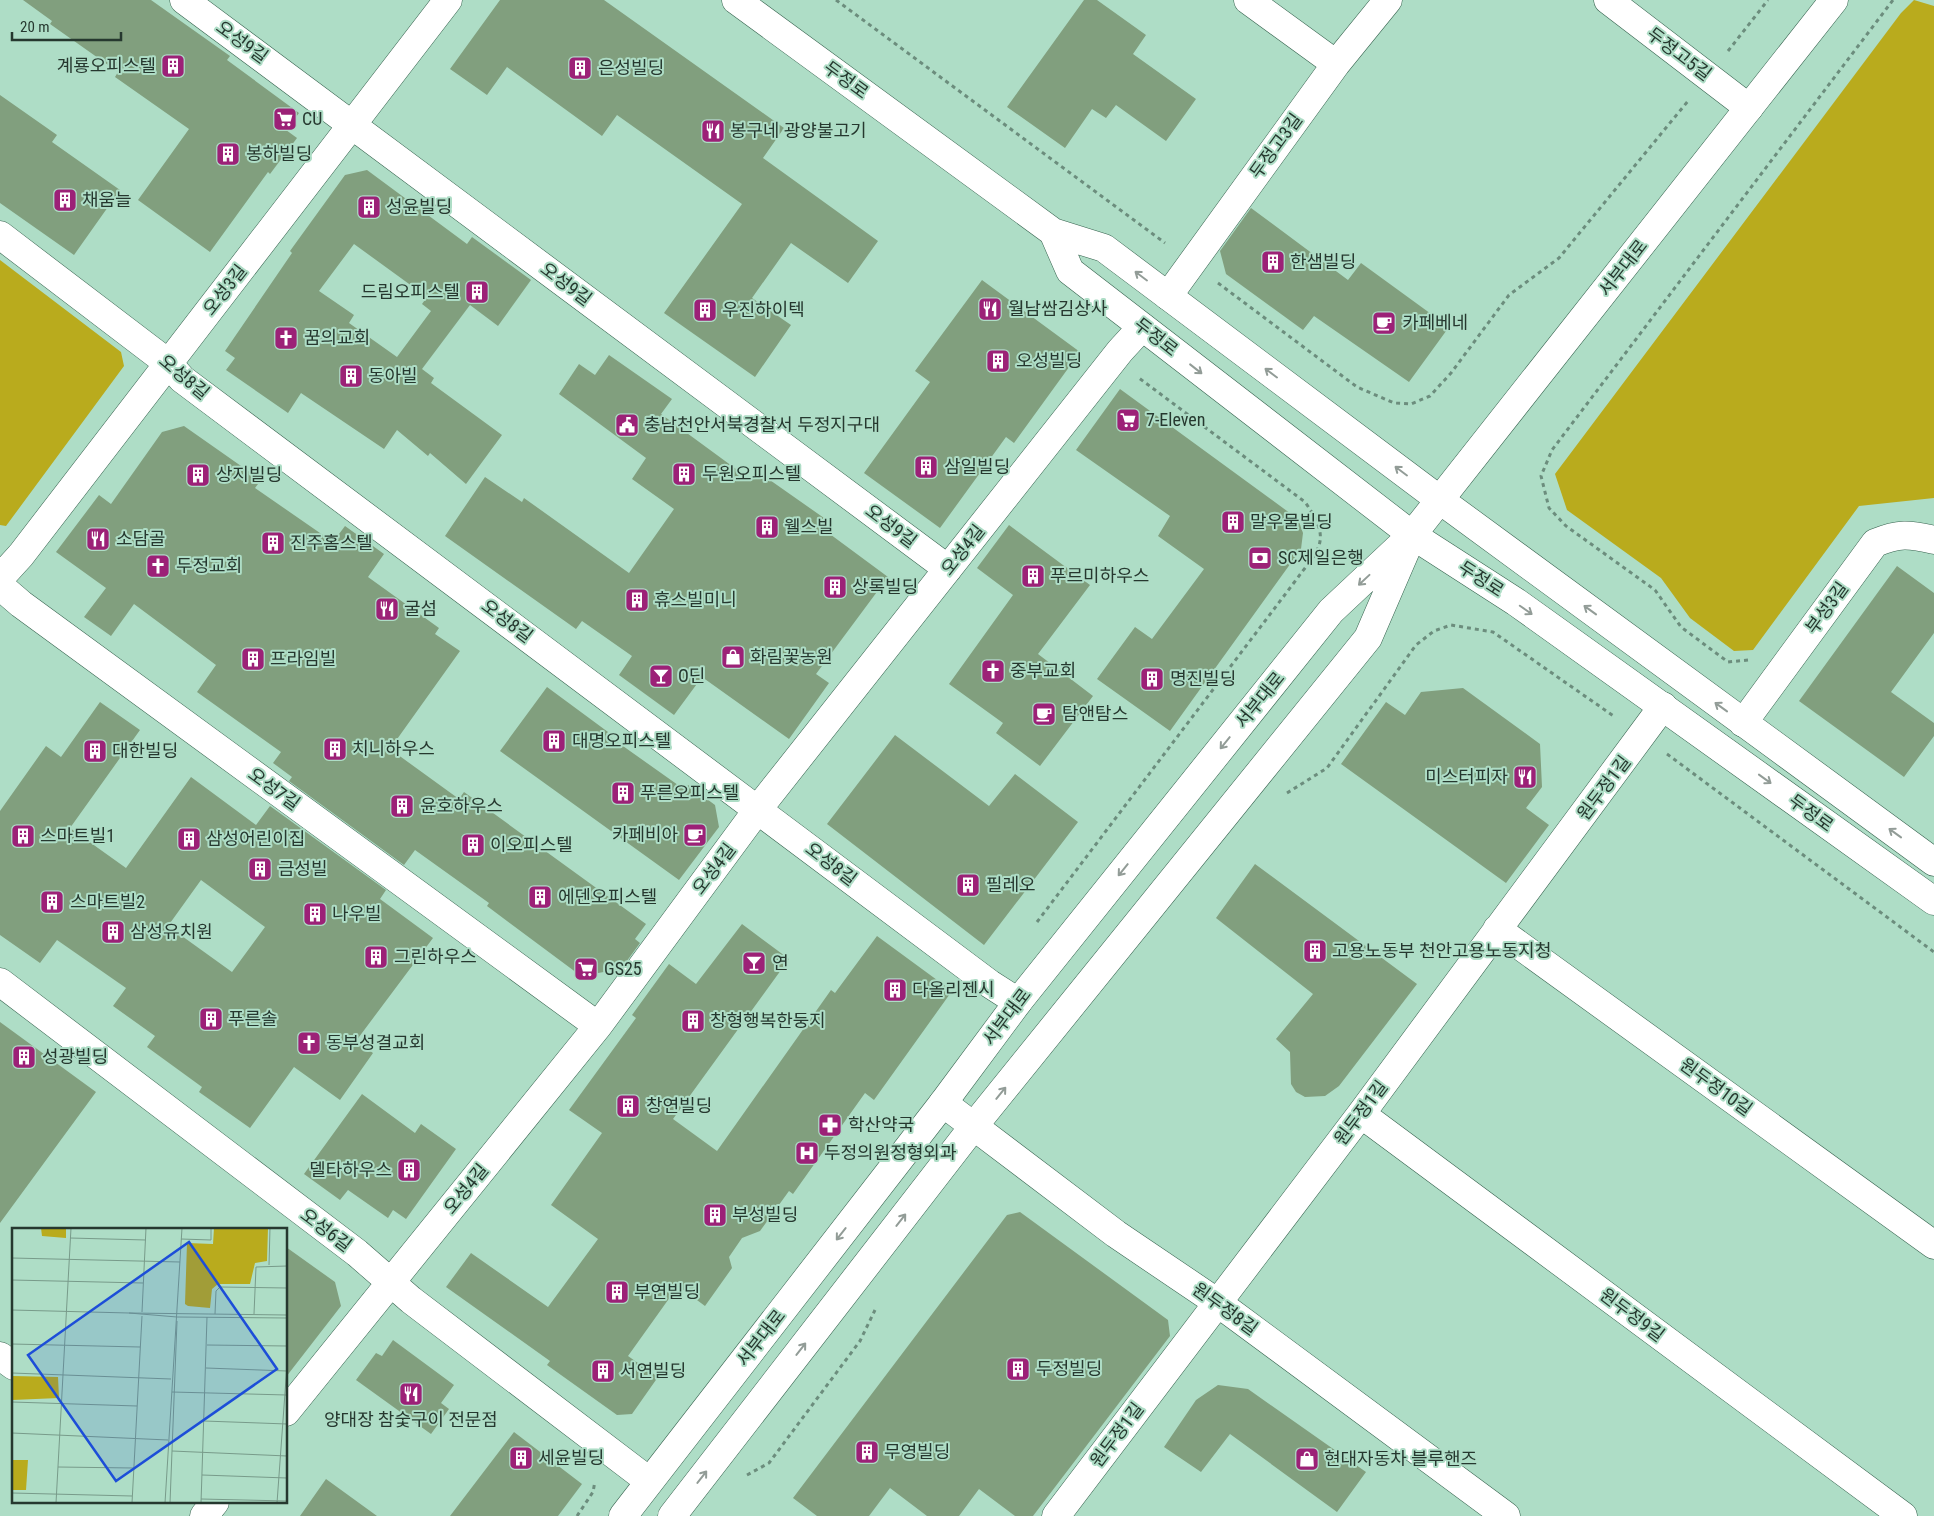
<svg xmlns="http://www.w3.org/2000/svg" width="1934" height="1516" font-family="'Roboto Condensed','Noto Sans KR',sans-serif">
<style>
.green{fill:#b9ab1d}
.building{fill:#819f7e;fill-rule:evenodd}
.lines{fill:none;stroke-linecap:round;stroke-linejoin:round}
.minor-casing{stroke:#37634f;stroke-width:29}
.tertiary-casing{stroke:#37634f;stroke-width:29}
.path{stroke:#6c8d7d;stroke-width:3;stroke-dasharray:4 4;stroke-linecap:butt}
.minor{stroke:#fff;stroke-width:28}
.tertiary{stroke:#fff;stroke-width:28}
.oneway{stroke:#929c97}
.labels{text-anchor:middle;stroke-width:4;stroke-linejoin:round;paint-order:stroke}
.street-label{font-size:18px;fill:#26382f;stroke:#aeddc6}
.poi-label{font-size:18px;fill:#26382f;stroke:#aeddc6;text-anchor:start}
.inset-road{fill:none;stroke:#789b8a;stroke-width:1}
.view{fill:#1d4ed8;fill-opacity:0.15;stroke:#1d4ed8;stroke-width:2.5}
.inset-edge{fill:none;stroke:#26382f;stroke-width:2.5}
</style>
<rect width="100%" height="100%" fill="#aeddc6"/>
<path class="green" d="M1914,0L1934,6V498L1859,506L1753,650L1734,651L1690,618L1661,578L1567,510L1555,474L1901,13Z
M0,260L121,352L124,366L6,526L0,525Z"/>
<path class="building" d="M23,0H151L230,56L227,60L299,113L286,130L297,138L270,174L268,172L210,252L138,200L189,129L115,77L118,72L50,24L52,21Z
M500,0H604L784,128L763,158L878,241L848,283L791,243L752,298L791,325L755,377L664,313L742,204L617,115L602,136L507,67L487,95L450,69Z
M1084,0H1097L1146,35L1133,54L1196,99L1166,141L1116,105L1106,118L1092,109L1065,148L1007,107Z
M0,95L57,135L52,142L120,190L74,255L0,203Z
M367,170L467,244L472,237L531,280L498,326L470,305L422,369L434,378L431,383L502,435L466,484L430,453L428,456L397,430L384,449L301,393L288,413L226,370L235,358L225,351L292,253L290,251L345,175ZM354,244L427,297L422,304L431,311L397,357L349,323L354,315L319,291Z
M1251,208L1348,280L1361,263L1449,327L1409,382L1314,316L1303,330L1226,274L1220,251Z
M982,280L1080,352L1014,443L1006,437L940,528L864,473L930,382L915,371Z
M609,355L672,399L661,414L751,480L757,471L824,518L819,526L888,577L816,674L829,683L789,739L702,677L674,715L619,675L632,656L582,621L576,629L445,536L485,477L522,502L524,498L629,573L674,509L632,479L646,458L559,394L579,364L595,375Z
M1120,389L1298,519L1303,533L1301,549L1170,731L1097,679L1135,627L1152,639L1204,569L1158,536L1170,516L1076,450Z
M184,426L261,480L255,488L333,542L345,526L384,554L368,577L439,628L435,634L460,651L390,749L459,799L464,792L646,924L635,939L640,943L621,969L581,976L487,906L489,903L415,850L404,865L289,781L292,777L273,763L281,752L197,692L216,665L134,604L111,636L84,617L106,588L56,552L99,495L111,504L162,432Z
M1009,525L1090,585L1038,654L1093,696L1040,766L996,733L1003,723L949,684L1013,595L977,568Z
M1897,566L1934,593V633L1891,692L1934,723V736L1904,777L1799,701Z
M547,687L608,732L606,734L685,790L688,785L715,805L719,827L679,880L500,751Z
M1463,688L1540,744L1542,787L1526,808L1549,825L1506,883L1341,764L1386,702L1405,715L1421,692Z
M100,702L140,730L70,828L126,868L191,777L256,825L270,806L386,890L380,899L433,938L356,1041L373,1053L340,1100L294,1067L250,1128L199,1092L202,1087L147,1047L155,1036L113,1006L126,988L57,940L40,963L0,935V811L46,746L61,757ZM201,880L265,927L232,972L168,926Z
M895,735L989,806L1015,774L1078,822L984,945L827,824Z
M1255,864L1417,984L1339,1086L1325,1096L1305,1097L1296,1092L1291,1084L1290,1052L1276,1039L1313,994L1216,918Z
M742,924L789,959L673,1119L717,1151L831,990L835,993L877,936L952,991L874,1100L865,1093L793,1194L789,1191L760,1231L742,1238L729,1257L732,1268L705,1306L678,1286L628,1356L658,1377L632,1414L617,1415L547,1365L550,1361L446,1287L471,1253L548,1307L598,1239L551,1205L602,1133L569,1110L636,1018L632,1015L669,964L696,984Z
M0,1022L96,1092L0,1223Z
M362,1094L415,1133L421,1124L456,1149L406,1219L393,1210L388,1218L348,1190L340,1200L304,1174Z
M1020,1212L1168,1320L1170,1336L1033,1516H1015L979,1489L959,1516H927L890,1488L869,1516H817L793,1498L1007,1215Z
M286,1247L335,1282L341,1306L286,1377Z
M393,1340L454,1385L441,1403L449,1409L431,1434L356,1380L376,1353L382,1356Z
M1218,1385L1248,1389L1366,1472L1337,1512L1230,1434L1201,1472L1164,1447L1196,1400Z
M514,1432L582,1484L558,1516H450Z
M326,1479L377,1516H300Z"/>
<g class="lines">
<g class="minor-casing">
<path id="minor" d="M184,0L948,569
M1248,0L1336,64
M1608,0L1749,108
M0,235L168,363L182,379L990,984L1018,1002
M1168,296L1336,64L1388,0
M0,578L21,555L448,0
M0,586L21,604L598,1026
M1743,723L1875,543C1899,533 1909,534 1934,540
M1497,929L1934,1245
M0,982L357,1253L411,1300L649,1481
M943,1103L1116,1234L1218,1303L1506,1516
M1361,1114L1903,1516
M0,1356L14,1366
M286,1412L598,1026L758,809L1120,351L1142,327
M204,1516L215,1502
M1056,1516L1361,1114L1663,706"/>
</g>
<g class="tertiary-casing">
<path id="tertiary" d="M736,0L1053,232
M1934,862L1440,500L1104,248L1053,232L1070,271L1412,535L1516,602L1934,901
M623,1516L943,1103L1018,1002L1331,611L1412,535L1834,0
M672,1516L973,1127L1368,638L1409,543"/>
</g>
<path class="path" d="M836,0L1165,243
M1728,51L1768,0
M1218,283L1357,387L1394,403L1411,404L1430,396L1451,373L1509,295L1559,258L1688,101
M1748,660L1728,662L1681,627L1655,590L1566,526L1549,508L1541,476L1552,450L1893,0
M1667,754L1934,952
M1287,793L1327,768L1416,645L1434,631L1451,625L1493,632L1615,717
M1037,922L1293,584C1319,548 1333,542 1305,502L1139,378
M747,1475L769,1463L860,1341L875,1310
M577,1516L593,1492L595,1481"/>
<use href="#minor" class="minor"/>
<use href="#tertiary" class="tertiary"/>
</g>
<defs><path id="oneway-shaft" d="M-6 0H5M1.5-3L5.5 0L1.5 3" fill="none" stroke-width="1.6" stroke-linecap="round" stroke-linejoin="round" transform="scale(1.25)"/></defs>
<g class="oneway">
<use href="#oneway-shaft" transform="translate(1141 276) rotate(-143)"/>
<use href="#oneway-shaft" transform="translate(1196 369) rotate(38)"/>
<use href="#oneway-shaft" transform="translate(1271 373) rotate(-143)"/>
<use href="#oneway-shaft" transform="translate(1401 471) rotate(-143)"/>
<use href="#oneway-shaft" transform="translate(1364 580) rotate(137)"/>
<use href="#oneway-shaft" transform="translate(1526 610) rotate(35)"/>
<use href="#oneway-shaft" transform="translate(1590 610) rotate(-144)"/>
<use href="#oneway-shaft" transform="translate(1721 707) rotate(-144)"/>
<use href="#oneway-shaft" transform="translate(1225 743) rotate(129)"/>
<use href="#oneway-shaft" transform="translate(1765 779) rotate(36)"/>
<use href="#oneway-shaft" transform="translate(1895 833) rotate(-144)"/>
<use href="#oneway-shaft" transform="translate(1123 870) rotate(129)"/>
<use href="#oneway-shaft" transform="translate(1001 1093) rotate(-51)"/>
<use href="#oneway-shaft" transform="translate(901 1220) rotate(-52)"/>
<use href="#oneway-shaft" transform="translate(841 1234) rotate(128)"/>
<use href="#oneway-shaft" transform="translate(801 1349) rotate(-52)"/>
<use href="#oneway-shaft" transform="translate(702 1477) rotate(-52)"/>
</g>
<defs>
<g id="building-square" transform="scale(1.25)"><rect x="-9" y="-9" width="18" height="18" rx="4" fill="#9c2177" stroke="#aeddc6"/><path d="M-4-6H4V6H1V3H-1V6H-4ZM-2.5-4.3h1.7v1.8h-1.7ZM.8-4.3h1.7v1.8H.8ZM-2.5-1h1.7V.8h-1.7ZM.8-1h1.7V.8H.8Z" fill="#fff"/></g>
<g id="supermarket-square" transform="scale(1.25)"><rect x="-9" y="-9" width="18" height="18" rx="4" fill="#9c2177" stroke="#aeddc6"/><path d="M-6-5.5h2.5l.6 2H6L4.5 2H-2.5L-4.4-4H-6ZM-1.5 3.2a1.3 1.3 0 1 0 .1 0ZM3 3.2a1.3 1.3 0 1 0 .1 0Z" fill="#fff"/></g>
<g id="restaurant-square" transform="scale(1.25)"><rect x="-9" y="-9" width="18" height="18" rx="4" fill="#9c2177" stroke="#aeddc6"/><path d="M-5-6h1v4h1v-4h1v4h1v-4h1v5L-1.5 .5V6h-2V.5L-5-1ZM5-6V6H3V1.5H1.5Q1.5-4 5-6Z" fill="#fff"/></g>
<g id="cafe-square" transform="scale(1.25)"><rect x="-9" y="-9" width="18" height="18" rx="4" fill="#9c2177" stroke="#aeddc6"/><path d="M-5.5-4.5H6V0H3Q3 3.5 0 3.5H-2.5Q-5.5 3.5-5.5 0ZM3-3.2v2h1.7v-2ZM-6 4.5H4V6H-6Z" fill="#fff"/></g>
<g id="church-square" transform="scale(1.25)"><rect x="-9" y="-9" width="18" height="18" rx="4" fill="#9c2177" stroke="#aeddc6"/><path d="M-1.2-6h2.4v3.5h3.3v2.4h-3.3V6h-2.4V-.1h-3.3v-2.4h3.3Z" fill="#fff"/></g>
<g id="civic-square" transform="scale(1.25)"><rect x="-9" y="-9" width="18" height="18" rx="4" fill="#9c2177" stroke="#aeddc6"/><path d="M-.6-6.5H3V-4.5H.6V-3L4-1V1h2V6H-6V1h2V-1L-.6-3ZM-1.2 2.5V6h2.4V2.5Z" fill="#fff"/></g>
<g id="bank-square" transform="scale(1.25)"><rect x="-9" y="-9" width="18" height="18" rx="4" fill="#9c2177" stroke="#aeddc6"/><path d="M-6-4H6V4H-6ZM0-2.3a2.3 2.3 0 1 0 0 4.6a2.3 2.3 0 1 0 0-4.6Z" fill="#fff"/></g>
<g id="shop-square" transform="scale(1.25)"><rect x="-9" y="-9" width="18" height="18" rx="4" fill="#9c2177" stroke="#aeddc6"/><path d="M-5-2.5h2.3a2.7 3.5 0 0 1 5.4 0H5L5.5 6h-11ZM-1.5-2.5h3a1.5 2.3 0 0 0-3 0Z" fill="#fff"/></g>
<g id="bar-square" transform="scale(1.25)"><rect x="-9" y="-9" width="18" height="18" rx="4" fill="#9c2177" stroke="#aeddc6"/><path d="M-6-5H6L.8 .8V4.5H3.5V6h-7V4.5H-.8V.8Z" fill="#fff"/></g>
<g id="pharmacy-square" transform="scale(1.25)"><rect x="-9" y="-9" width="18" height="18" rx="4" fill="#9c2177" stroke="#aeddc6"/><path d="M-2-6h4v4h4v4h-4v4h-4v-4h-4v-4h4Z" fill="#fff"/></g>
<g id="hospital-square" transform="scale(1.25)"><rect x="-9" y="-9" width="18" height="18" rx="4" fill="#9c2177" stroke="#aeddc6"/><path d="M-5-5h3v3.5h4V-5h3V5h-3V1.5h-4V5h-3Z" fill="#fff"/></g>
</defs>
<g fill-rule="evenodd">
<use href="#building-square" x="173" y="66"/>
<use href="#building-square" x="580" y="68"/>
<use href="#supermarket-square" x="285" y="119"/>
<use href="#restaurant-square" x="713" y="131"/>
<use href="#building-square" x="228" y="154"/>
<use href="#building-square" x="65" y="200"/>
<use href="#building-square" x="369" y="207"/>
<use href="#building-square" x="1273" y="262"/>
<use href="#building-square" x="477" y="292"/>
<use href="#restaurant-square" x="990" y="309"/>
<use href="#building-square" x="705" y="310"/>
<use href="#cafe-square" x="1384" y="323"/>
<use href="#church-square" x="286" y="338"/>
<use href="#building-square" x="998" y="361"/>
<use href="#building-square" x="351" y="376"/>
<use href="#supermarket-square" x="1128" y="420"/>
<use href="#civic-square" x="627" y="425"/>
<use href="#building-square" x="926" y="467"/>
<use href="#building-square" x="684" y="474"/>
<use href="#building-square" x="198" y="475"/>
<use href="#building-square" x="1233" y="522"/>
<use href="#building-square" x="767" y="527"/>
<use href="#restaurant-square" x="98" y="539"/>
<use href="#building-square" x="273" y="543"/>
<use href="#bank-square" x="1260" y="558"/>
<use href="#church-square" x="158" y="566"/>
<use href="#building-square" x="1033" y="576"/>
<use href="#building-square" x="835" y="587"/>
<use href="#building-square" x="637" y="600"/>
<use href="#restaurant-square" x="387" y="609"/>
<use href="#shop-square" x="733" y="657"/>
<use href="#building-square" x="253" y="659"/>
<use href="#church-square" x="993" y="671"/>
<use href="#bar-square" x="661" y="676"/>
<use href="#building-square" x="1152" y="679"/>
<use href="#cafe-square" x="1044" y="714"/>
<use href="#building-square" x="554" y="741"/>
<use href="#building-square" x="335" y="749"/>
<use href="#building-square" x="95" y="751"/>
<use href="#restaurant-square" x="1525" y="777"/>
<use href="#building-square" x="623" y="793"/>
<use href="#building-square" x="402" y="806"/>
<use href="#cafe-square" x="695" y="835"/>
<use href="#building-square" x="23" y="836"/>
<use href="#building-square" x="189" y="839"/>
<use href="#building-square" x="473" y="845"/>
<use href="#building-square" x="260" y="869"/>
<use href="#building-square" x="968" y="885"/>
<use href="#building-square" x="540" y="897"/>
<use href="#building-square" x="52" y="902"/>
<use href="#building-square" x="315" y="914"/>
<use href="#building-square" x="113" y="932"/>
<use href="#building-square" x="1315" y="951"/>
<use href="#building-square" x="376" y="957"/>
<use href="#bar-square" x="754" y="963"/>
<use href="#supermarket-square" x="586" y="969"/>
<use href="#building-square" x="895" y="990"/>
<use href="#building-square" x="211" y="1019"/>
<use href="#building-square" x="693" y="1021"/>
<use href="#church-square" x="309" y="1043"/>
<use href="#building-square" x="24" y="1057"/>
<use href="#building-square" x="628" y="1106"/>
<use href="#pharmacy-square" x="830" y="1125"/>
<use href="#hospital-square" x="807" y="1153"/>
<use href="#building-square" x="409" y="1170"/>
<use href="#building-square" x="715" y="1215"/>
<use href="#building-square" x="617" y="1292"/>
<use href="#building-square" x="1018" y="1369"/>
<use href="#building-square" x="603" y="1371"/>
<use href="#restaurant-square" x="411" y="1394"/>
<use href="#building-square" x="867" y="1452"/>
<use href="#building-square" x="521" y="1458"/>
<use href="#shop-square" x="1307" y="1459"/>
</g>
<g class="labels">
<g class="street-label">
<text transform="translate(242 42) rotate(36)" y="6">오성9길</text>
<text transform="translate(1679 54) rotate(37)" y="6">두정고5길</text>
<text transform="translate(846 80) rotate(36)" y="6">두정로</text>
<text transform="translate(1276 146) rotate(-54)" y="6">두정고3길</text>
<text transform="translate(1623 268) rotate(-52)" y="6">서부대로</text>
<text transform="translate(566 284) rotate(37)" y="6">오성9길</text>
<text transform="translate(225 290) rotate(-52)" y="6">오성3길</text>
<text transform="translate(1156 337) rotate(38)" y="6">두정로</text>
<text transform="translate(184 377) rotate(40)" y="6">오성8길</text>
<text transform="translate(891 526) rotate(37)" y="6">오성9길</text>
<text transform="translate(963 550) rotate(-52)" y="6">오성4길</text>
<text transform="translate(1481 579) rotate(33)" y="6">두정로</text>
<text transform="translate(1827 608) rotate(-54)" y="6">부성3길</text>
<text transform="translate(507 621) rotate(37)" y="6">오성8길</text>
<text transform="translate(1260 700) rotate(-51)" y="6">서부대로</text>
<text transform="translate(1604 788) rotate(-53)" y="6">원두정1길</text>
<text transform="translate(274 789) rotate(36)" y="6">오성7길</text>
<text transform="translate(1811 813) rotate(36)" y="6">두정로</text>
<text transform="translate(831 864) rotate(37)" y="6">오성8길</text>
<text transform="translate(714 869) rotate(-53)" y="6">오성4길</text>
<text transform="translate(1007 1017) rotate(-53)" y="6">서부대로</text>
<text transform="translate(1716 1087) rotate(36)" y="6">원두정10길</text>
<text transform="translate(1361 1113) rotate(-53)" y="6">원두정1길</text>
<text transform="translate(466 1189) rotate(-51)" y="6">오성4길</text>
<text transform="translate(326 1230) rotate(37)" y="6">오성6길</text>
<text transform="translate(1225 1309) rotate(36)" y="6">원두정8길</text>
<text transform="translate(1632 1315) rotate(37)" y="6">원두정9길</text>
<text transform="translate(761 1338) rotate(-52)" y="6">서부대로</text>
<text transform="translate(1117 1435) rotate(-53)" y="6">원두정1길</text>
</g>
<g class="poi-label">
<text x="156" y="72" text-anchor="end">계룡오피스텔</text>
<text x="598" y="74">은성빌딩</text>
<text x="302" y="125">CU</text>
<text x="730" y="137">봉구네 광양불고기</text>
<text x="246" y="160">봉하빌딩</text>
<text x="82" y="206">채움늘</text>
<text x="386" y="213">성윤빌딩</text>
<text x="1290" y="268">한샘빌딩</text>
<text x="460" y="298" text-anchor="end">드림오피스텔</text>
<text x="1008" y="315">월남쌈김상사</text>
<text x="722" y="316">우진하이텍</text>
<text x="1402" y="329">카페베네</text>
<text x="304" y="344">꿈의교회</text>
<text x="1016" y="367">오성빌딩</text>
<text x="368" y="382">동아빌</text>
<text x="1146" y="426">7-Eleven</text>
<text x="644" y="431">충남천안서북경찰서 두정지구대</text>
<text x="944" y="473">삼일빌딩</text>
<text x="702" y="480">두원오피스텔</text>
<text x="216" y="481">상지빌딩</text>
<text x="1250" y="528">말우물빌딩</text>
<text x="784" y="533">웰스빌</text>
<text x="116" y="545">소담골</text>
<text x="290" y="549">진주홈스텔</text>
<text x="1278" y="564">SC제일은행</text>
<text x="176" y="572">두정교회</text>
<text x="1050" y="582">푸르미하우스</text>
<text x="852" y="593">상록빌딩</text>
<text x="654" y="606">휴스빌미니</text>
<text x="404" y="615">굴섬</text>
<text x="750" y="663">화림꽃농원</text>
<text x="270" y="665">프라임빌</text>
<text x="1010" y="677">중부교회</text>
<text x="678" y="682">O딘</text>
<text x="1170" y="685">명진빌딩</text>
<text x="1062" y="720">탐앤탐스</text>
<text x="572" y="747">대명오피스텔</text>
<text x="352" y="755">치니하우스</text>
<text x="112" y="757">대한빌딩</text>
<text x="1508" y="783" text-anchor="end">미스터피자</text>
<text x="640" y="799">푸른오피스텔</text>
<text x="420" y="812">윤호하우스</text>
<text x="678" y="841" text-anchor="end">카페비아</text>
<text x="40" y="842">스마트빌1</text>
<text x="206" y="845">삼성어린이집</text>
<text x="490" y="851">이오피스텔</text>
<text x="278" y="875">금성빌</text>
<text x="986" y="891">필레오</text>
<text x="558" y="903">에덴오피스텔</text>
<text x="70" y="908">스마트빌2</text>
<text x="332" y="920">나우빌</text>
<text x="130" y="938">삼성유치원</text>
<text x="1332" y="957">고용노동부 천안고용노동지청</text>
<text x="394" y="963">그린하우스</text>
<text x="772" y="969">연</text>
<text x="604" y="975">GS25</text>
<text x="912" y="996">다올리젠시</text>
<text x="228" y="1025">푸른솔</text>
<text x="710" y="1027">창형행복한둥지</text>
<text x="326" y="1049">동부성결교회</text>
<text x="42" y="1063">성광빌딩</text>
<text x="646" y="1112">창연빌딩</text>
<text x="848" y="1131">학산약국</text>
<text x="824" y="1159">두정의원정형외과</text>
<text x="392" y="1176" text-anchor="end">델타하우스</text>
<text x="732" y="1221">부성빌딩</text>
<text x="634" y="1298">부연빌딩</text>
<text x="1036" y="1375">두정빌딩</text>
<text x="620" y="1377">서연빌딩</text>
<text x="411" y="1426" text-anchor="middle">양대장 참숯구이 전문점</text>
<text x="884" y="1458">무영빌딩</text>
<text x="538" y="1464">세윤빌딩</text>
<text x="1324" y="1465">현대자동차 블루핸즈</text>
</g>
</g>
<g transform="translate(12 1228)">
<rect width="275" height="275" fill="#aeddc6"/>
<path d="M29,0H54V10L30,8ZM202,0H256L255,33L243,35L238,56H206L200,61L198,80L176,78L173,76L175,15L201,16ZM0,148L46,149L47,170L0,172ZM0,232H16L14,262H0Z" fill="#b9ab1d"/>
<path class="inset-road" d="M58,10L134,12M169,11L199,12V0M0,30L168,34M257,37L258,0M0,52L131,55M0,82L117,85M130,84L134,0M203,86L204,63L208,59L275,60M242,86L244,39L275,38M275,87L117,85L165,89L275,90M0,116L128,119M195,117L275,118M194,140L275,143M0,145L159,151M160,164L275,167M0,174L125,178M192,193L275,196M0,205L156,212M160,223L275,228M46,239L121,240M190,247L275,250M0,265L120,268M189,271L275,273M44,275L59,0M120,275L130,88M153,275L170,0M158,275L165,93M189,275L195,89M265,275L275,137"/>
<path class="view" d="M177,14L265,141L104,253L16,127Z"/>
<rect width="275" height="275" class="inset-edge"/>
</g>
<path d="M12 32v8h109v-8" fill="none" stroke="#26382f" stroke-width="2.5"/>
<text x="20" y="32" font-size="15" fill="#26382f" stroke="#aeddc6" stroke-width="4" paint-order="stroke">20 m</text>
</svg>
